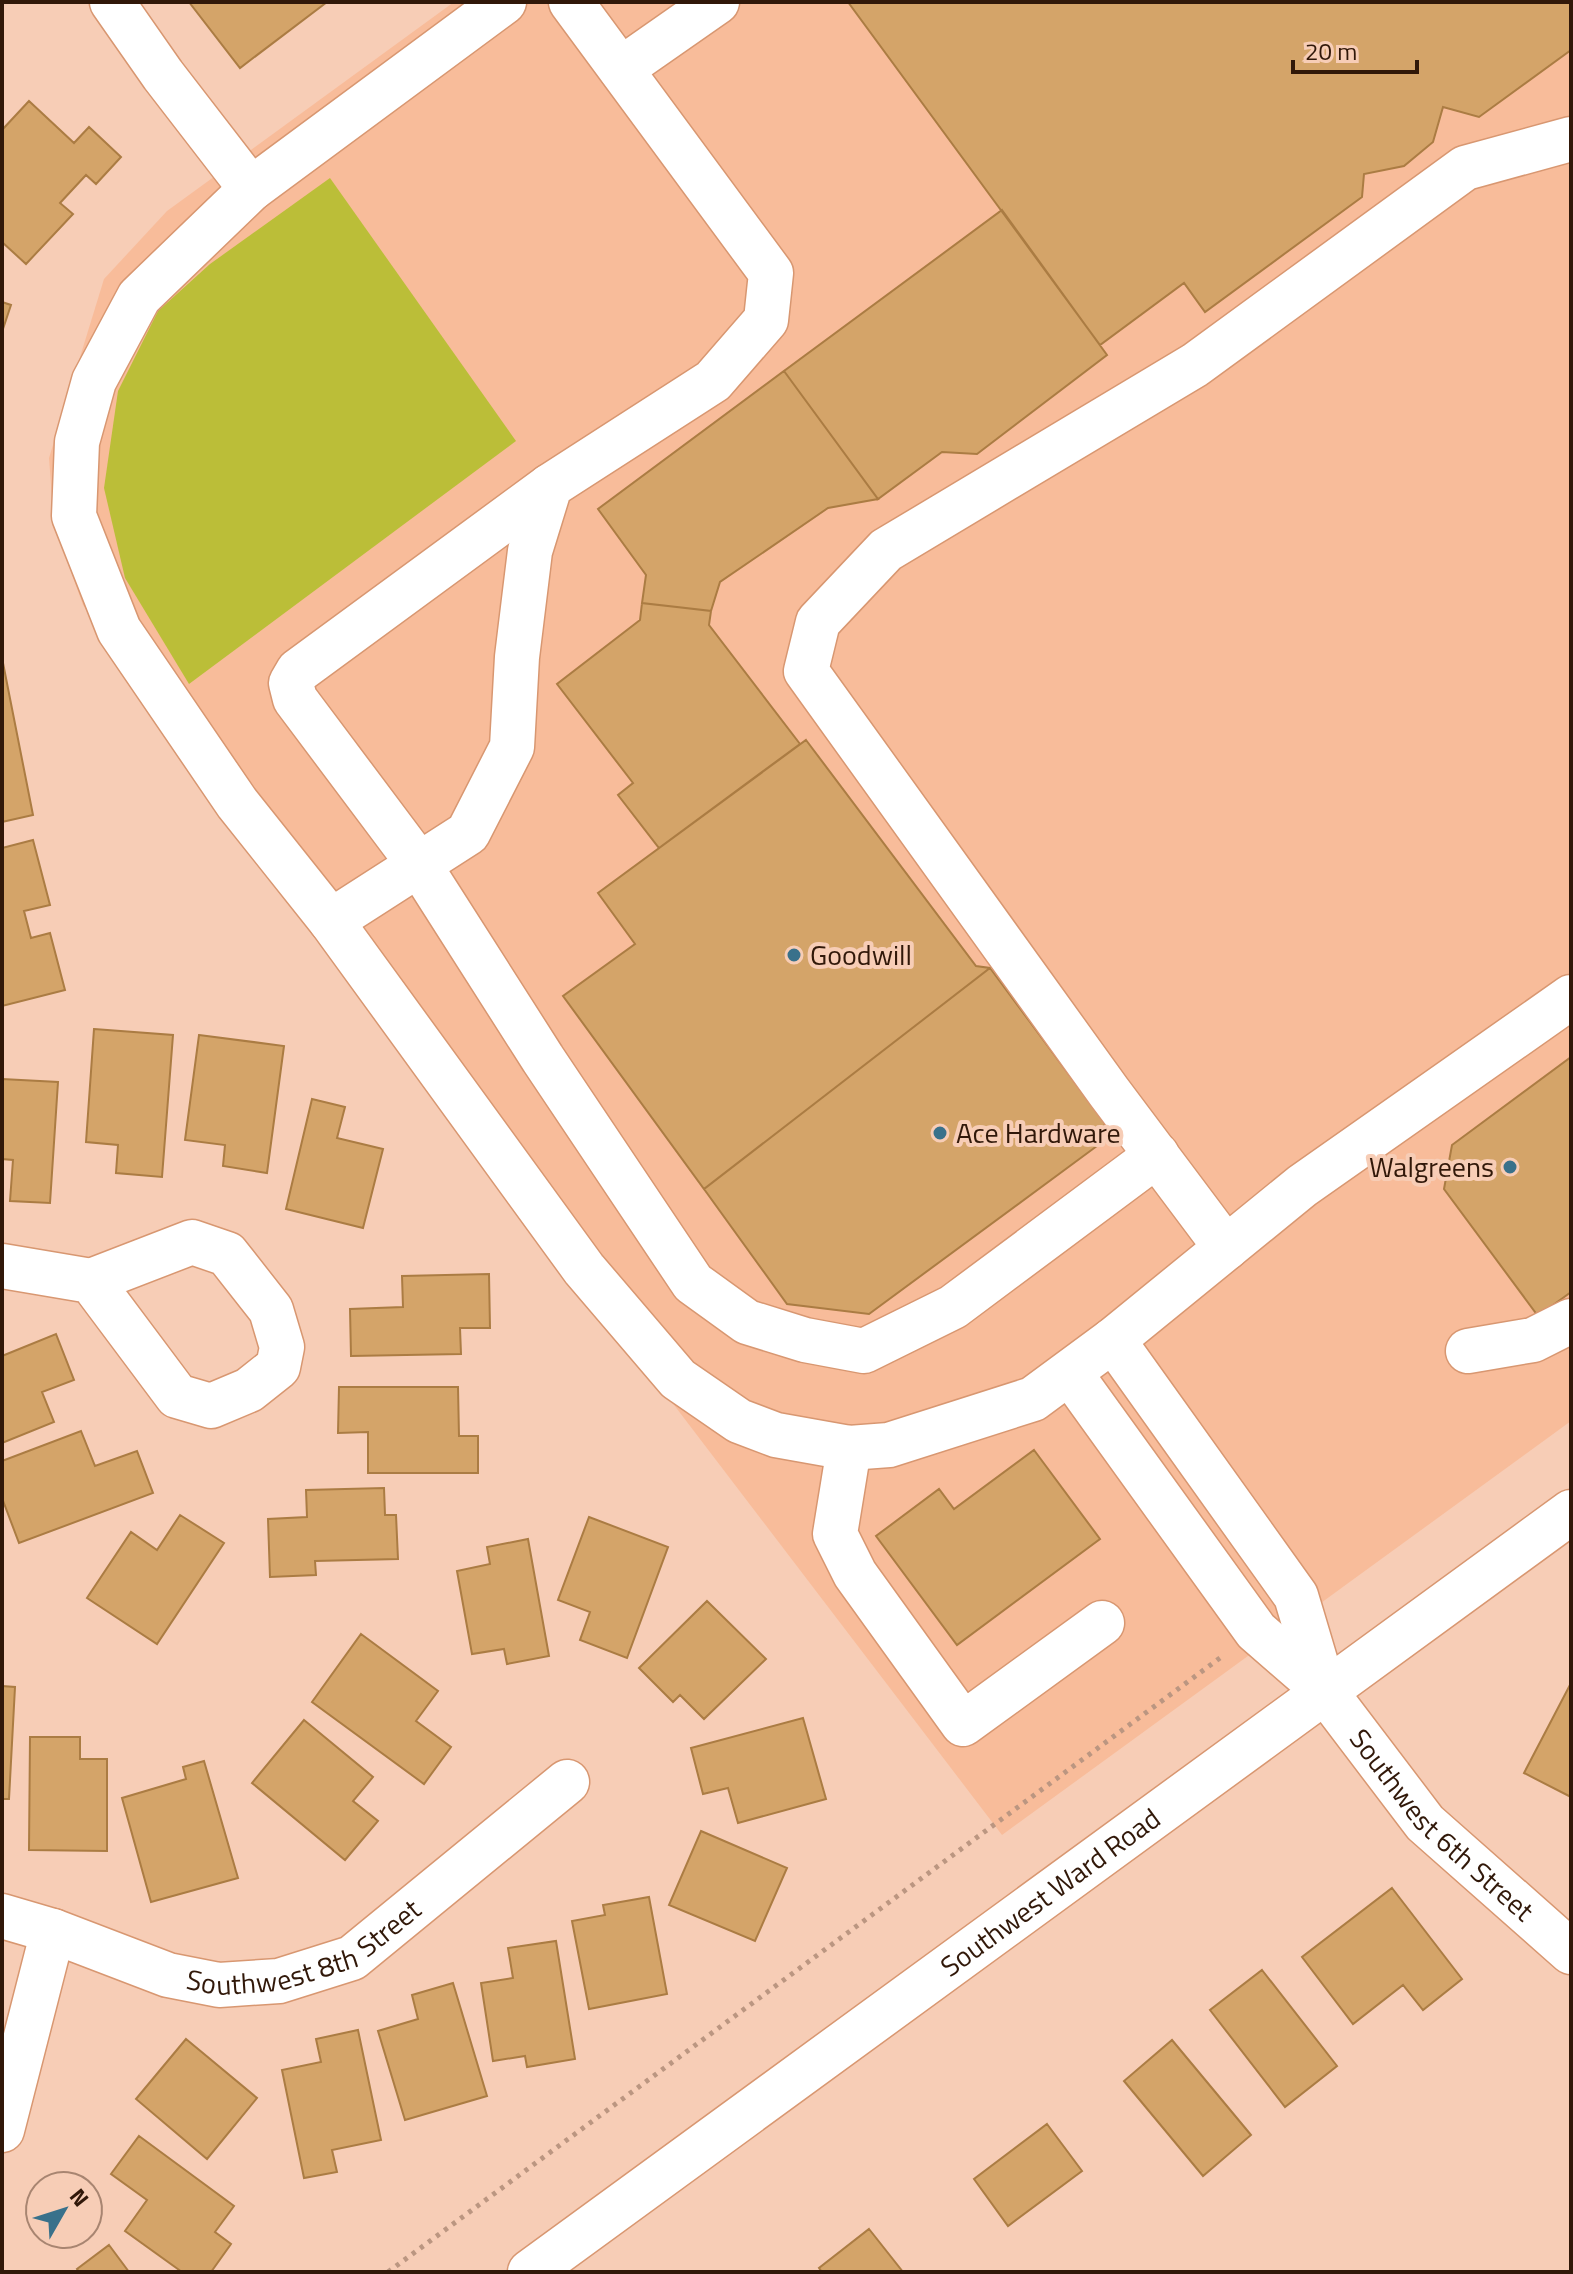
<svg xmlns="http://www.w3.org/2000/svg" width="1573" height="2274" font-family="'Titillium Web',sans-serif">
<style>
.built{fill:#f8bc9a}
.green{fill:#bbbe38}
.building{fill:#d4a469;stroke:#ab7c43;stroke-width:2}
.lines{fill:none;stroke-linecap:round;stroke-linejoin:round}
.minor-casing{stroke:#d89771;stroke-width:47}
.major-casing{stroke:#d89771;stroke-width:47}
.path{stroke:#bb9681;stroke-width:5;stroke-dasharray:4 6;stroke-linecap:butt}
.minor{stroke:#fff;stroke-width:44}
.major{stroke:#fff;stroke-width:44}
.poi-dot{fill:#39718b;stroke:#f7cdb6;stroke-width:3}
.labels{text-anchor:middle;stroke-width:8;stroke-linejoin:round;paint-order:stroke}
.poi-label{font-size:28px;fill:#311809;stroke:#f7cdb6;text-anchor:start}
.street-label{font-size:28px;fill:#311809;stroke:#f7cdb6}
</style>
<rect width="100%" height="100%" fill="#f7cdb6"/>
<path class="built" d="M454,2H1571V1421L1002,1835L353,984L83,605L54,524L49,458L104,279L167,211Z"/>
<path class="green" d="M330,178L516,441L189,684L125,578L104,488L118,391L158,311L210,264Z"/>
<path class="building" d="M189,2H327L240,68Z
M848,2H1571V50L1479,117L1443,107L1433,142L1404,166L1364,174L1362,197L1205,312L1184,283L1100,345Z
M29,101L74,143L89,127L121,157L96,184L86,175L60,203L73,214L26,264L2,242V130Z
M1002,210L1107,355L977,454L942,452L878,499L784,371Z
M2,302L11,305L2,332Z
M784,371L878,499L828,508L720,582L711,611L642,603L646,575L598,509Z
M642,603L711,611L709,625L800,744L659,848L618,795L633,783L557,684L640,620Z
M3,663L33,815L2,822V663Z
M806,740L976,966L990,968L704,1189L563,996L635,944L598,893Z
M33,840L50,905L24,911L31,938L50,933L65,990L2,1006V848Z
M990,968L1105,1123L1101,1143L869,1314L787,1304L704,1189Z
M94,1029L173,1035L162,1177L116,1173L118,1145L86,1142Z
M199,1035L284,1046L267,1173L223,1166L225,1145L185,1140Z
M1571,1057V1292L1538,1316L1444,1189L1452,1145Z
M2,1079L58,1082L50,1203L10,1201L13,1160L2,1159Z
M312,1099L345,1107L337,1138L383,1149L363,1228L286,1209Z
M489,1274L490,1328H460L461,1354L351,1356L350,1309L403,1307L402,1276Z
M56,1334L74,1380L42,1392L54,1422L2,1443V1356Z
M339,1387H458L459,1436H478V1473H368V1432L338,1433Z
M81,1431L95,1466L137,1451L153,1493L19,1543L2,1498V1461Z
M1034,1450L1100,1539L957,1645L876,1536L939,1489L954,1509Z
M384,1488L385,1515H396L398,1559L315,1561L316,1575L270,1577L268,1519L307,1517L306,1490Z
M180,1515L224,1543L157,1644L87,1598L131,1532L157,1550Z
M589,1517L668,1547L627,1658L580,1640L590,1612L558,1600Z
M528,1539L549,1656L507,1664L504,1649L472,1654L457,1571L490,1564L487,1547Z
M707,1601L766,1659L704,1719L680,1695L673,1702L639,1668Z
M361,1634L438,1691L416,1721L451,1747L424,1784L312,1702Z
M1571,1683V1797L1524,1773Z
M2,1686L15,1687L9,1799H2Z
M803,1718L826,1799L738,1823L728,1788L703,1794L691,1748Z
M304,1720L373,1777L353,1801L378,1821L345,1860L252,1783Z
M30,1737H80V1759H107V1851L29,1850Z
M204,1761L238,1878L151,1902L122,1798L186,1779L183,1767Z
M701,1831L787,1868L755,1941L669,1905Z
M1392,1888L1462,1979L1423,2010L1403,1985L1353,2024L1302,1957Z
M649,1897L667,1994L589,2009L572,1921L605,1915L603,1905Z
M556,1941L575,2059L527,2067L525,2056L493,2061L481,1983L513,1978L508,1948Z
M1262,1970L1337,2066L1285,2107L1210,2010Z
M453,1983L487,2096L405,2120L378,2031L418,2019L412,1995Z
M358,2030L381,2140L332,2150L337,2172L304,2178L282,2070L321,2062L316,2039Z
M186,2039L257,2098L207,2159L136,2099Z
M1172,2040L1251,2135L1203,2176L1124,2081Z
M1047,2124L1082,2171L1008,2226L974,2179Z
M139,2136L234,2206L215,2232L231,2244L211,2272H182L125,2231L147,2200L111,2174Z
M869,2229L903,2272H822L819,2268Z
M109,2245L129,2272H79L77,2269Z"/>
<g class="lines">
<g class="minor-casing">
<g id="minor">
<path d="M112,2L163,75L251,189"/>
<path d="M504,2L251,189L139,297L94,381L77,442L74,516L119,630L237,803L331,921L584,1269L678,1379L739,1421L776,1435L849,1448L889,1445L1033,1399L1113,1340L1302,1186L1571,997"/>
<path d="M621,69L717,2"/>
<path d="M550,486L298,671L291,683L295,699L418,863L543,1059L693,1283L747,1322L805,1340L864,1351L953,1307L1157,1155"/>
<path d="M331,921L468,833L512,747L517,657L530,551L550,486L713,381L766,320L771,273L571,2"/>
<path d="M1226,1248L1109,1092L806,671L818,622L886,550L1195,365L1465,168L1571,139"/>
<path d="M2,1266L91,1281L192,1242L227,1254L271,1310L282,1347L278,1367L249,1390L211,1406L177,1396L91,1281"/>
<path d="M1113,1340L1296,1596L1324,1690"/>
<path d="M1468,1351L1533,1340L1571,1321"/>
<path id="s1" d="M1070,1373L1256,1631L1324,1690L1425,1823L1571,1952"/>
<path d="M849,1448L835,1534L855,1574L963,1724L1102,1623"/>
<path id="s2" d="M2,1916L53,1931L168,1975L219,1985L279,1981L352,1958L567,1782"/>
<path d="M2,2130L53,1931"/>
</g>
</g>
<g class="major-casing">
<g id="major">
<path id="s3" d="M530,2272L1571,1512"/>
</g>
</g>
<path class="path" d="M388,2272L1224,1655"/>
<use href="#minor" class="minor"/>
<use href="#major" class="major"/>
</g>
<g class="poi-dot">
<circle cx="794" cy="955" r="8"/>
<circle cx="940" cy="1133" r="8"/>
<circle cx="1510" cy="1167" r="8"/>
</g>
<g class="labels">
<g class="poi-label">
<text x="810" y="965">Goodwill</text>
<text x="956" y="1143">Ace Hardware</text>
<text x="1494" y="1177" text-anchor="end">Walgreens</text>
</g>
<g class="street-label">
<text dy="10" stroke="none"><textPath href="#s1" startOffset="588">Southwest 6th Street</textPath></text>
<text dy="10" stroke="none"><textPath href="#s3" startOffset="644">Southwest Ward Road</textPath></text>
<text dy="10" stroke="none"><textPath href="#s2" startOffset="322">Southwest 8th Street</textPath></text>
</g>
</g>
<rect width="1573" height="2274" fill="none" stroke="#311809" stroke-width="8"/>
<g transform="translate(64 2210) rotate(51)"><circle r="38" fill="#f7cdb6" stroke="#a88571" stroke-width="2"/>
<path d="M0-6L14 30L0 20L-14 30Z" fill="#39718b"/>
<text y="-12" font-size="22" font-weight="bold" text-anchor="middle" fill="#311809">N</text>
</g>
<path d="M1293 60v12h124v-12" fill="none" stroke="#311809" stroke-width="4"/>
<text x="1305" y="60" font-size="24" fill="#311809" stroke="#f7cdb6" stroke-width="6" paint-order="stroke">20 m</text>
</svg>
